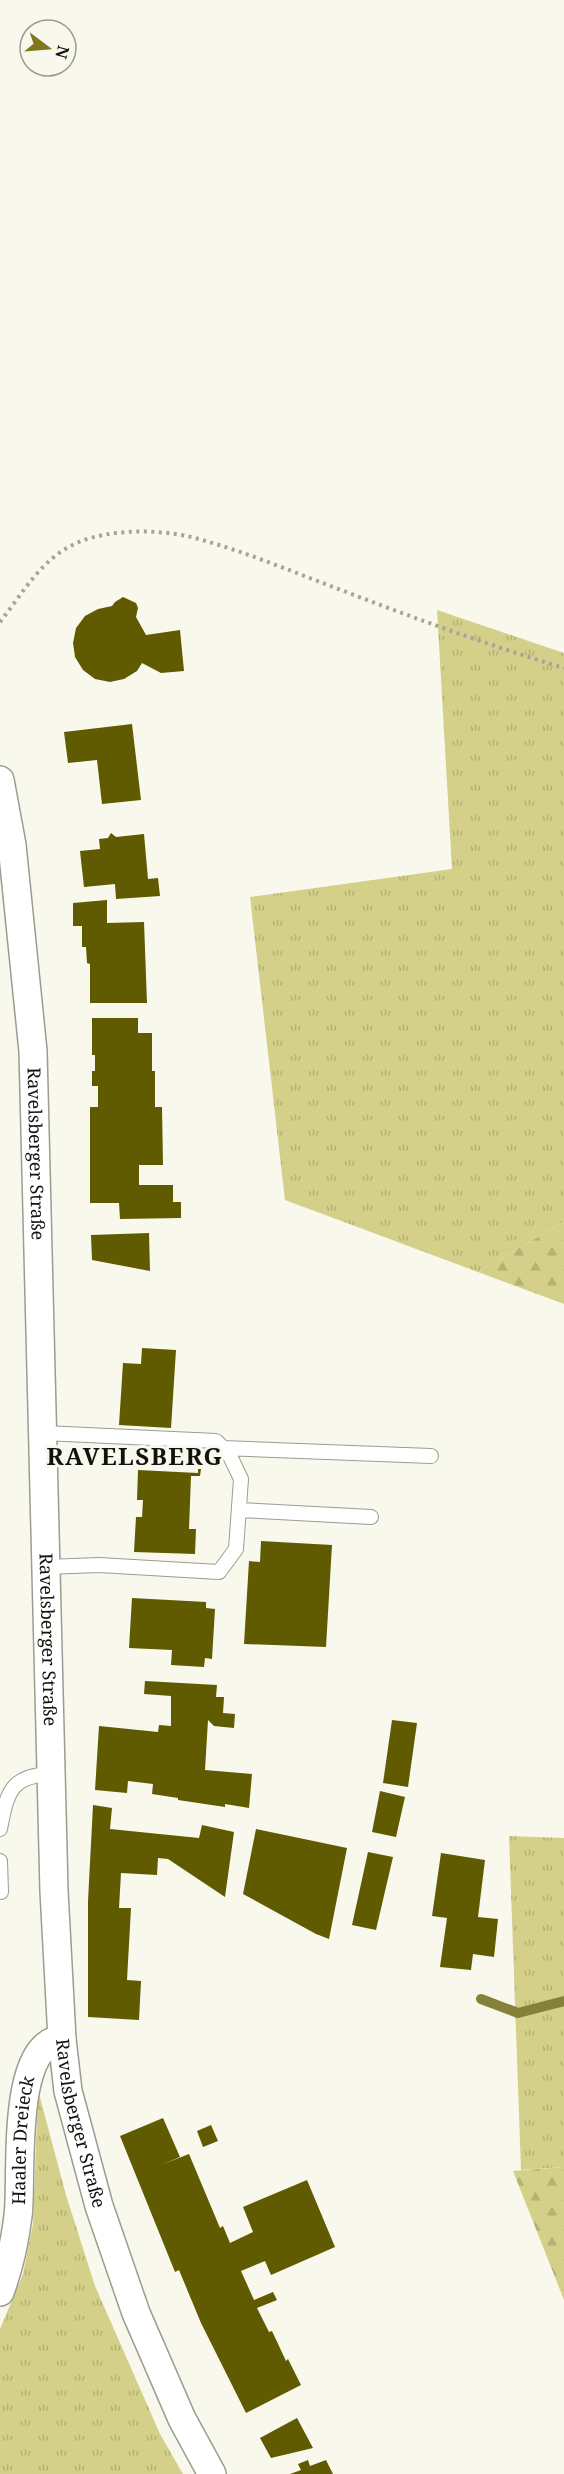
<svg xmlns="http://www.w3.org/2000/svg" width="564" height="2474" font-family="'Noto Serif',serif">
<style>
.grass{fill:url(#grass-tufts)}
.forest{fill:url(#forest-firs)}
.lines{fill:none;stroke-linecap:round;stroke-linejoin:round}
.stream{stroke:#868139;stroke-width:10}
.building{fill:#605a00}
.lane-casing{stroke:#9c9c91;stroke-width:16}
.street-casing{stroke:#9c9c91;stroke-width:30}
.path{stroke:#a5a49c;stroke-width:4;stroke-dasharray:3 4.5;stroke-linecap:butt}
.lane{stroke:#fff;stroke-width:14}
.street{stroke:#fff;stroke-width:27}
.labels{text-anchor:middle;stroke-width:6;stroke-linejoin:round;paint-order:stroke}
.street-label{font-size:18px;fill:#12120e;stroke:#f9f8ed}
.district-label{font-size:24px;font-weight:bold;letter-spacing:1.5px;fill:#12120e;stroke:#f9f8ed}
</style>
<defs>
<pattern id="grass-tufts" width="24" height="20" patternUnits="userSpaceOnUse" patternTransform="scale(1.5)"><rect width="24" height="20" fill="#d4d089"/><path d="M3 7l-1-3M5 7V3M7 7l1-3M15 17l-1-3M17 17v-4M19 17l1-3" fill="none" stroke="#b5b275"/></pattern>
<pattern id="forest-firs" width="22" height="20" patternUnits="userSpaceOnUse" patternTransform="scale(1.5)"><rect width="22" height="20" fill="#d4d089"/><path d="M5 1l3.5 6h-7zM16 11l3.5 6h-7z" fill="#b5b275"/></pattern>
</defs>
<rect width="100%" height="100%" fill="#f9f8ed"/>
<path class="grass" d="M437,610L564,653V1222L478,1272L285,1200L250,897L452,869Z
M509,1836L564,1838V2167L521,2170Z
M38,2090L66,2195L95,2286L160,2434L183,2474H0V2329L23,2274L33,2224Z"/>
<path class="forest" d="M564,1222V1304L478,1272Z
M564,2167V2300L513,2171Z"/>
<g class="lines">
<path class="stream" d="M481,1999L518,2013L564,2001"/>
</g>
<path class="building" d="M123,597L136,603L138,608L136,617L146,635L180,630L184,671L161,673L142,663L137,671L124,679L110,682L95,679L83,670L75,657L73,643L76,628L85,616L98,609L112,606L115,602Z
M132,724L141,800L102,804L97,760L68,763L64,732Z
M111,833L116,837L144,834L148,879L158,878L160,896L116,899L115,884L84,887L80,851L100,849L99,839L108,838Z
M107,900V923L144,922L147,1003H90V964L87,963L86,947H82V926H73V903Z
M92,1018H138V1033H152V1071H155V1107H162L163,1165H139V1185H173V1202H181V1218L120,1219L119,1203H90V1107H98V1086H92V1071H95V1055H92Z
M149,1233L150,1271L92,1260L91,1235Z
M142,1348L176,1350L171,1428L119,1425L123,1363L141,1364Z
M198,1469H201L200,1476H191L189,1529H196L195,1554L134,1552L136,1517H142L143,1500H137L138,1470L198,1473Z
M261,1541L332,1545L326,1647L244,1644L249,1561L260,1562Z
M132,1598L206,1602V1608L215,1609L212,1659L205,1658L204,1667L171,1665L172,1650L129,1648Z
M145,1681L217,1685L216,1697H224L223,1713L235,1714L234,1728L214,1726L208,1720L205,1770L252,1774L249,1808L225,1804V1807L178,1800V1798L152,1794L153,1784L128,1781L127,1793L95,1790L99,1726L158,1732L159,1725L171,1726V1696L144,1694Z
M392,1720L417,1723L408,1787L383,1783Z
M380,1791L405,1797L396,1837L372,1832Z
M93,1805L112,1808L110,1829L199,1838L202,1825L234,1832L225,1897L168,1859L158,1858L157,1875L121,1873L119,1908H131L127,1980L141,1981L139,2020L88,2017V1901Z
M256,1829L347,1848L329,1939L316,1934L243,1894Z
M368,1852L393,1857L376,1930L352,1925Z
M441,1853L485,1860L478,1917L498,1919L494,1957L473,1954L471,1970L440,1967L447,1918L432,1916Z
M163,2118L180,2157L161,2165L189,2154L220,2228L223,2226L230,2243L253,2232L243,2207L307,2180L335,2247L271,2275L265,2261L241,2271L254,2300L273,2292L277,2300L257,2308L269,2332L272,2331L286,2361L288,2359L301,2385L246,2413L201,2323L179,2270L175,2272L120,2136Z
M211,2125L218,2141L203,2147L197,2131Z
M297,2418L313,2448L271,2458L260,2438Z
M308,2460L310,2466L326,2460L333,2474H290L301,2470L298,2464Z"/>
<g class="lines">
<g class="lane-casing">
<path id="lane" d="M44,1433L216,1441L229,1454L241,1479L236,1549L219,1572L99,1565L46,1567
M222,1448L431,1456
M240,1510L371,1517
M0,1829C7,1792 11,1775 52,1774
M0,1861L1,1892"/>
</g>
<g class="street-casing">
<g id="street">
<path id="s1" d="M0,780L12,845L33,1051L54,1891L62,2039L68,2091L99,2206L136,2313L182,2419L212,2474"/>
<path id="s2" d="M0,2292C9,2268 15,2241 18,2216C23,2179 9,2044 62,2039"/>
</g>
</g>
<path class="path" d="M0,622C23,593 42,557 79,542C111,529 157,529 191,537C238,549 283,568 328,585C406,615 484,644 564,668"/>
<use href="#lane" class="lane"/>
<use href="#street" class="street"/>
</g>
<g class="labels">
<g class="street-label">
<text dy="6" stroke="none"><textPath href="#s1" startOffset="376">Ravelsberger Straße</textPath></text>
<text dy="6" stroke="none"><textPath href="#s1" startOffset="862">Ravelsberger Straße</textPath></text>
<text dy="6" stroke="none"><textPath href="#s1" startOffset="1348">Ravelsberger Straße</textPath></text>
<text dy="6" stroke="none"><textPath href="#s2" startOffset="154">Haaler Dreieck</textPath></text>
</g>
<g class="district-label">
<text x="135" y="1465">RAVELSBERG</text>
</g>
</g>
<g transform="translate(48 48) rotate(106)"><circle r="28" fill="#f9f8ed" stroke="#9d9c94" stroke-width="1.5"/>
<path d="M0-4.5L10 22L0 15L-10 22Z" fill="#7e771c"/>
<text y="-9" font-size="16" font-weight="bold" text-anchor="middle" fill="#12120e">N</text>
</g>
</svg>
